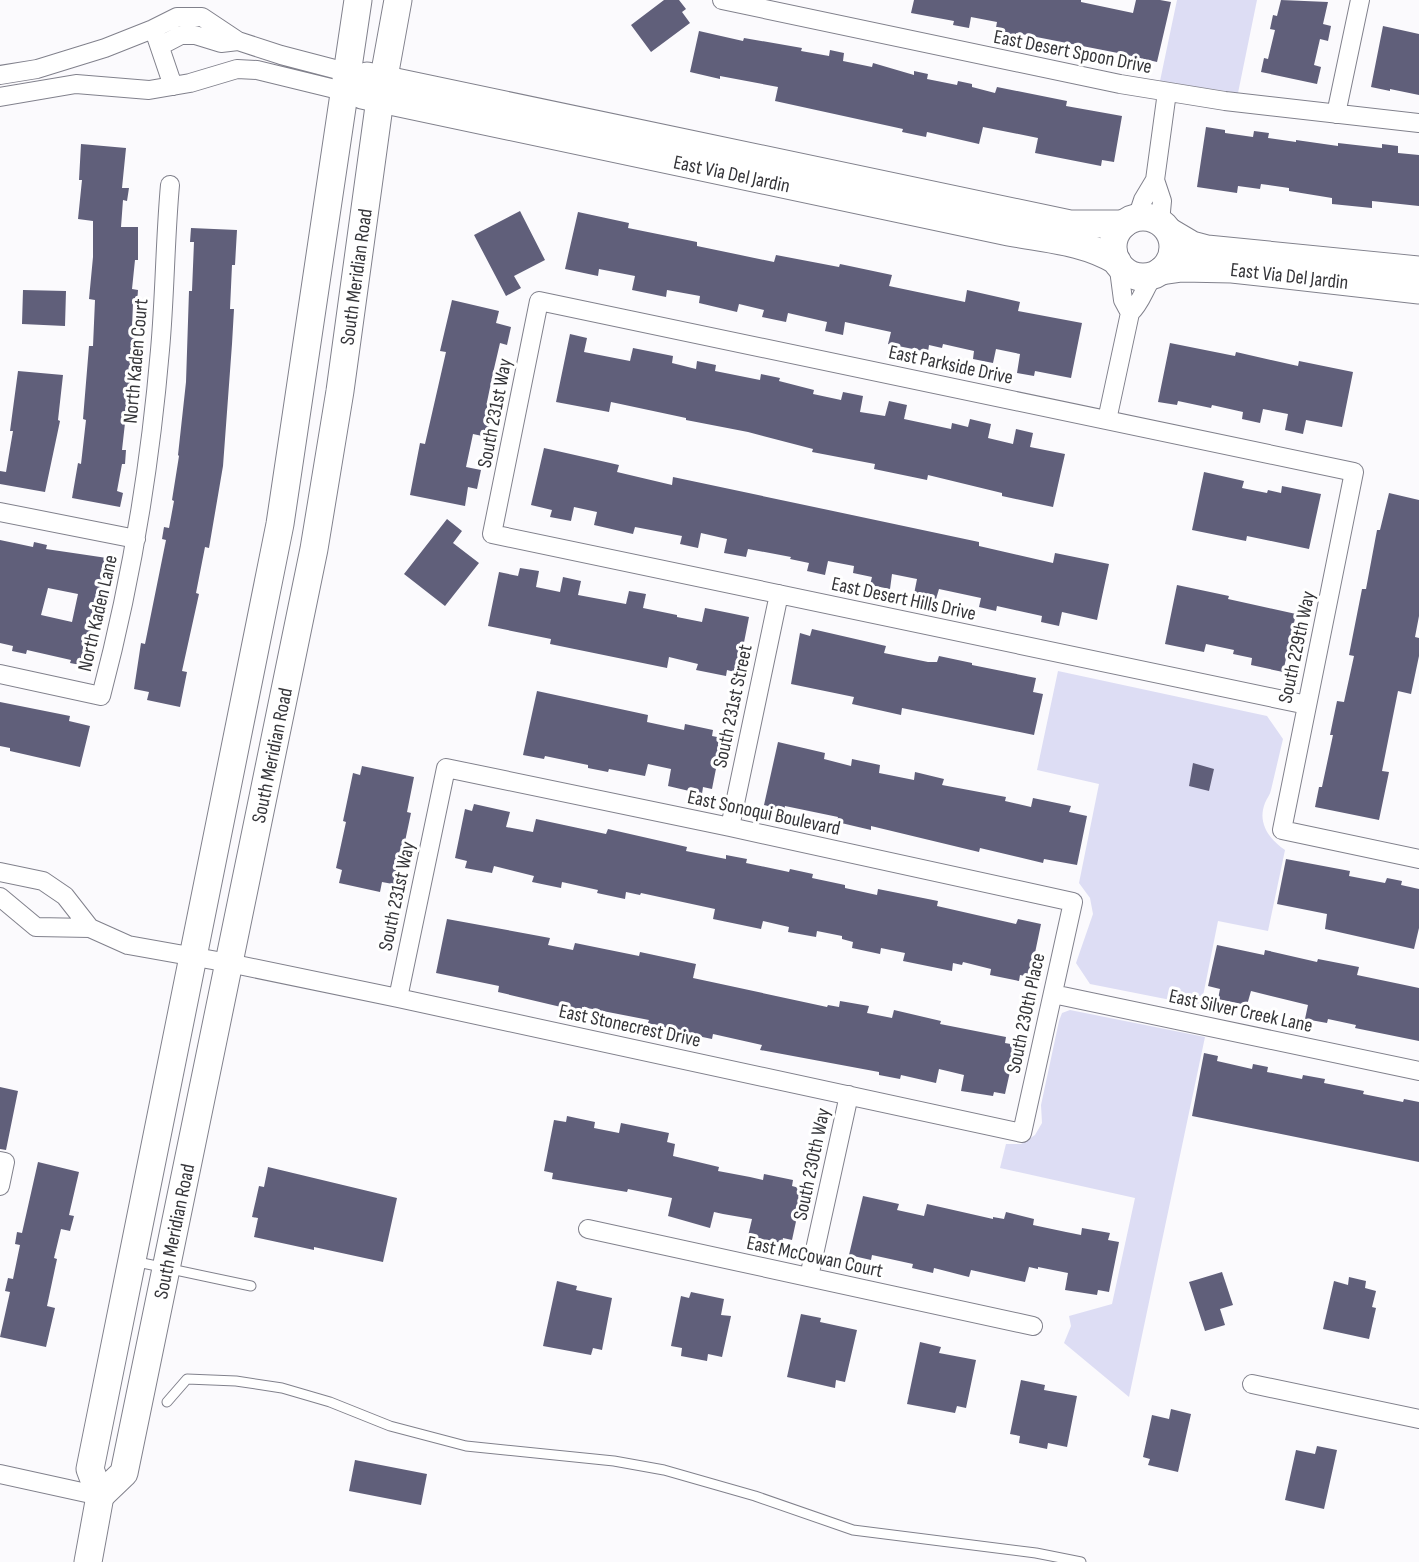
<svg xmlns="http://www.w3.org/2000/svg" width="1419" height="1562" font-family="'Sofia Sans Condensed',sans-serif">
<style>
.green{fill:#ddddf4}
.building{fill:#605f7a;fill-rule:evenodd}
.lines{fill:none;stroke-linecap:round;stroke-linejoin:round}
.lane-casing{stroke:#81818c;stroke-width:11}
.street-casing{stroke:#81818c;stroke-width:20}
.secondary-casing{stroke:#81818c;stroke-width:29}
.lane{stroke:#fff;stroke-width:9}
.street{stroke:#fff;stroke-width:18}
.secondary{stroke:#fff;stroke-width:27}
.labels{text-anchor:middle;stroke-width:6;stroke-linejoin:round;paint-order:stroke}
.street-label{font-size:20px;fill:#353539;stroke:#fff}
</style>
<rect width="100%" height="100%" fill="#fbfafd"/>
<path class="green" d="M1177,0H1257L1238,93L1160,81Z
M1058,671L1267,716L1283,739C1279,756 1275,773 1271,790C1270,795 1267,798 1265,803C1257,823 1269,839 1285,850L1268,931L1218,921L1201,1006L1090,984L1076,963L1093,914L1090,898L1079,883L1099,784L1037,770Z
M1070,1010L1205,1037L1129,1397L1064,1343L1071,1326L1069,1316L1112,1304L1135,1198L1000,1168L1006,1144H1021L1035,1135L1042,1123L1041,1105L1059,1021L1062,1013Z"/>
<path class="building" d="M664,0H679L686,9L682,12L690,23L651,52L631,25Z
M914,0H1081V2L1133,13L1136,0H1160L1171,2L1157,62L1123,54L1016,33V37L995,33L997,22L971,17L969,28L953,25L954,21L911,13Z
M1281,0L1328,2L1323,24L1331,26L1328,41L1320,39L1314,65L1321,67L1317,84L1261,72L1264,58L1268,59L1275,30L1270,29L1273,15L1277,16Z
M1383,26L1419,34V95L1390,89V91L1371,87Z
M699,31L743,41L744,38L802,48L801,51L829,56L830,50L844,53L843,61L872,67L873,63L914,75V71L928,74L927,79L957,85L958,81L972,84V87L995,93L997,87L1067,101L1066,106L1122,116L1114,162L1102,160L1101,166L1035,153L1038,138L983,127L979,144L927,132L926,137L902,132L903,129L775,101L778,87L720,76V79L690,72Z
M1206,127L1225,130V133L1253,137L1254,131L1269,133L1268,138L1296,142V140L1338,146V143L1382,148V144L1398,146V153L1419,155V206L1372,201V208L1332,204V198L1289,191V188L1261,184L1260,189L1238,186L1237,193L1197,187Z
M81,144L126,148L122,188H129L127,201L123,200L121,227H138V260H135L132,289L138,290L137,304L133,303L132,328H136L135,342H133L127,423H125L122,450H126L125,464H122L117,491L123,493L120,507L72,498L78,463L81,464L86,420L83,419L89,346H93L95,300L89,299L93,257V221L78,219L82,180H79Z
M520,211L545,260L514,276L521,288L506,296L474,235Z
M578,212L629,223L628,228L697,242V246L774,262L776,255L839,267L840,264L892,275L889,286L965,302L967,290L1020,302L1018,311L1082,323L1071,378L1035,371L1034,376L1017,373L1020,354L996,349L993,363L973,359L974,351L943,344L942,348L929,345L928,352L888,344L891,332L845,322L843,335L825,331L827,322L788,313L786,322L762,317L764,310L739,304L737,312L699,303L700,296L667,290L666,297L632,290L635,276L599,269L598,276L565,269Z
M191,228L237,230L235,265H232L230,309H234L232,344L223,466L209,548L205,547L196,593L199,594L182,671L187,672L180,707L147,700L149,692L134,689L141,643L145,644L166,540L162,539L164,527L169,528L174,501L172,500L179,456L178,455L186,382L189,291H192L194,242H190Z
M23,290L66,291L65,326L22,324Z
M452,300L499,311L496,323L511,327L507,345L500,343L493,373L487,402L494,404L487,437L473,434L466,467L481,470L477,489L468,487L465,506L410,495L420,443L425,444L446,352L440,351Z
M570,334L587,338L584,352L630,361L633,348L673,356L672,363L696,369L697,361L716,365L715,371L760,380L761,374L780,378L779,381L814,390L813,394L841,400L843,392L863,396L860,412L885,416L889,401L907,405L904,419L951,429L952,423L968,427L970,419L991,424L988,438L1013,444L1016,429L1033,433L1030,447L1065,454L1053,507L1002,496V493L928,475L927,480L874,469L875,464L812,452L813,449L748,432L686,420V418L611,402L609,412L556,402Z
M1170,343L1235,356L1236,352L1298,366L1299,361L1353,372L1342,427L1306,420L1303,434L1285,430L1288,414L1263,409L1260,423L1242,419L1243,412L1212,405L1211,408L1178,401L1177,405L1158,402Z
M18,371L63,375L58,420L60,421L45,492L0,484V471L6,472L13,431H10Z
M544,448L619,465L617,472L672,485L673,477L979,542V546L1053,563L1055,553L1109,564L1097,620L1062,612L1059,626L1041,622L1042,616L997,606L996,611L979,607L981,598L939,589L936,599L914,594L917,579L892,574L890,589L870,585L872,577L853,573L854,566L828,561L825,575L807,571L809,563L790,559L791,557L748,549L746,557L724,553L727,539L701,533L698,548L680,544L682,536L635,527L633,534L594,525L597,512L574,507L571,521L550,517L552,510L531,505Z
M1204,472L1244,481L1242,488L1267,493L1268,490L1281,493L1282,486L1321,494L1309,549L1247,536L1246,541L1192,530Z
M1389,493L1419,500V616L1415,637L1419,638V656L1411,694L1398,691L1382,771L1389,772L1379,820L1315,807L1319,787H1322L1333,735H1330L1337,701L1344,702L1354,656L1349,655L1362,589H1366L1377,530H1380Z
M447,519L462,531L453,543L479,563L445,606L404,574Z
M0,540L33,547L34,542L47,545L46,549L107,558L86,666L70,663L71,660L27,650L26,654L12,651L13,646L0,643ZM48,588L78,594L72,622L41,615Z
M520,568L539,571L536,587L560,592L563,577L581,581L578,595L626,604L629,591L646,594L643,608L677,615V617L702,622L705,608L749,617L738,673L727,670L726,676L696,670L698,664L669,657L667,668L550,644L551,639L488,626L499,572L518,576Z
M1177,585L1229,596L1228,599L1296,614L1283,672L1251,665L1252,658L1233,654L1234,650L1206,644L1204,652L1165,644Z
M812,629L886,646L884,653L928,662H937L939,656L972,663V665L1036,678L1033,692L1043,694L1034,735L902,708L901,715L852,704L854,697L791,684L800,633L810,636Z
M537,691L648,715L647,722L684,730L685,724L713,730L712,736L722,738L712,789L703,787L702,794L668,786L671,769L648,764L645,776L609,769L608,772L588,768V765L545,756L544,759L523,755Z
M0,702L70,716L69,721L90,726L80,767L10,751V748L0,746Z
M778,742L825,753L824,759L851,766L852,759L880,765L879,773L914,780L915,772L944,779L942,785L1006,797L1005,801L1031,807L1033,798L1071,806L1069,812L1087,816L1077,865L1044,859L1043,863L980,848L979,852L871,826V830L837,822L838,817L785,806L784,810L764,805Z
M1193,763L1214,769L1209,791L1189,786Z
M362,766L414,777L407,812L411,813L400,865L403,866L398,885L382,882L380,892L339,883L342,870L336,868L346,822L343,821L353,773L360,775Z
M474,804L510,812L506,827L533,832L536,819L606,834L608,829L687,847L686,851L726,859V855L747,859L746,863L789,872L790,869L813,874L812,878L845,885V888L877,895L878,889L938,901L937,906L1016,924L1018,919L1041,924L1030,977L1020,975L1019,981L990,975L991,969L963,962L962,965L953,963L952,971L903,961L905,953L881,948L880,954L852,948L853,942L842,939V936L817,931L816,937L788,932L789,927L763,921L761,929L713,919L715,909L641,893L640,895L626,892L625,899L597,893L598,890L562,882L561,888L532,882L534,876L494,866L492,873L465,868L467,861L455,858L465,809L472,811Z
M1286,859L1350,871L1349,876L1385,883L1387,878L1402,881L1401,885L1419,889V928L1414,949L1325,929L1327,914L1277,904Z
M447,919L550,938L548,945L573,950L575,943L639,956L640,952L696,964L693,978L827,1007L828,1005L839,1007L840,1001L869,1006L867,1013L892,1018L894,1010L941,1021L940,1024L1006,1037L1005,1043L1016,1045L1005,1094L994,1092L993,1096L961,1091L964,1075L939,1069L936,1083L901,1075L900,1079L879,1075V1072L760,1050L762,1045L713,1034L712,1039L688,1034L648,1023L649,1020L582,1007V1011L561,1007L498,992L499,986L436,973Z
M1217,945L1264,955L1265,950L1317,962L1318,959L1359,967L1357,975L1419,988V1041L1355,1028L1356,1025L1328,1019L1327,1023L1305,1019L1308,1005L1251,991L1247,1005L1218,999L1220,989L1208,986Z
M1204,1053L1218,1056L1217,1061L1252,1069L1253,1064L1268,1067L1267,1072L1302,1079L1303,1075L1325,1079L1324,1083L1364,1091L1363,1094L1403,1102L1404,1099L1419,1102V1162L1192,1116Z
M0,1087L18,1091L6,1150L0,1149Z
M567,1116L595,1122L594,1128L619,1133L621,1123L669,1133L667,1142L675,1144L673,1156L719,1167L718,1171L750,1177L763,1180L764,1174L793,1180L792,1186L803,1189L792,1240L783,1238L782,1243L748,1236L752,1219L723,1214L714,1212L710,1228L668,1216L672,1198L628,1189L627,1192L552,1179L553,1173L544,1171L554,1120L566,1122Z
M38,1162L79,1172L69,1215L74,1216L70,1231L61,1229L54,1258L57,1259L47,1306L55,1308L46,1347L0,1337L10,1292L5,1291L8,1278L13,1279L20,1245L15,1244L17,1232L22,1233Z
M268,1167L397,1198L383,1262L314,1247V1250L254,1237L258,1218L252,1217L259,1186L264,1187Z
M863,1196L899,1204L897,1210L924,1216L927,1204L993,1219V1217L1004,1219L1006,1212L1034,1219L1033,1225L1066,1232L1081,1235L1082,1228L1110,1233L1108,1240L1119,1242L1109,1292L1098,1290L1097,1295L1065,1290L1068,1273L1038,1267V1269L1029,1267L1025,1282L971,1270L969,1277L934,1268L933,1273L912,1268L913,1264L872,1255L871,1260L849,1255Z
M1222,1272L1233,1305L1220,1309L1225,1325L1205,1331L1189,1282Z
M1349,1277L1366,1281L1365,1288L1376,1291L1372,1307L1376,1308L1369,1339L1323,1329L1334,1281L1348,1285Z
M557,1281L577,1286L576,1290L612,1298L602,1350L593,1348L591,1355L543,1346Z
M691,1292L724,1299L721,1315L731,1316L722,1357L708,1354L707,1361L681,1356L682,1348L671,1346L681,1296L689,1298Z
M801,1314L821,1318L820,1322L857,1330L845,1382L836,1380L835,1388L787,1377Z
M920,1342L941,1347L939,1353L976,1360L966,1408L957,1406L955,1413L907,1404Z
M1021,1380L1045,1385L1044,1390L1077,1396L1067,1447L1048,1443L1047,1449L1019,1443L1020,1436L1010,1434Z
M1171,1409L1191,1414L1178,1472L1148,1465L1150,1459L1143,1457L1152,1415L1169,1419Z
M1317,1446L1337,1450L1324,1509L1285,1500L1296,1450L1315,1454Z
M355,1460L427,1474L421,1505L349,1491Z"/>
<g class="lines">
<g class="lane-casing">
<path id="lane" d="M133,1261L251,1286
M167,1402L187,1379L236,1381L282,1388L330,1402L390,1426L466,1446L614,1461L664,1470L755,1496L853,1530L1036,1553L1081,1562"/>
</g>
<g class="street-casing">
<path id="street" d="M722,0L1120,84L1225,101L1419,123
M156,36L173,86
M160,46L181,35H195L221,43L238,41
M0,75L37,69L105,48L153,29L177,17H202L238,41L281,55L346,72
M0,97L76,84L149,90L190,83L237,69L257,70L343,91
M1336,114L1360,0
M1155,180L1162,201L1160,222
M1137,218L1143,200L1155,180L1167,92
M1118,262L1123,300L1130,313
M1107,420L1130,313C1142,302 1144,288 1154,275
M0,512L136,539
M0,674L101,696C131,583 150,467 160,350C165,295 165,240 170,185
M1307,705L492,534L539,301L1354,472L1282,830L1419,859
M730,827L779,594
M0,872L43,881L65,896L90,928
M0,897L36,927L90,928L128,945L229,963L398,998L1022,1133L1073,902L730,827L446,768L398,998
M1053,994L1419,1071
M0,1161L5,1162L0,1186
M588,1229L1033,1326
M809,1277L849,1095
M1252,1384L1419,1419
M0,1474L100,1496"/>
</g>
<g class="secondary-casing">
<g id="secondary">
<path d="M367,76L1070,224H1124"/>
<path id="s1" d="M362,95L1004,231C1043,239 1082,240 1117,261"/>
<circle cx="1143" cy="247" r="30"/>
<path d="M1170,232L1192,245L1207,249L1419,270"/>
<path id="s2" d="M1161,271L1182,268L1232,269L1419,290"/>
<path id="s3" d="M100,1496L124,1473L314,549L340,391L380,99L398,0"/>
<path d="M88,1562L100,1496L90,1469L280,524L358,0"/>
</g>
</g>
<use href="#lane" class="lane"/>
<use href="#street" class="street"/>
<use href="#secondary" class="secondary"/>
</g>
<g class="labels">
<g class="street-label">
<text transform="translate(1073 51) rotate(11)" y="7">East Desert Spoon Drive</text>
<text dy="7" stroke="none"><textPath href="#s1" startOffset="378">East Via Del Jardin</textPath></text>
<text dy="7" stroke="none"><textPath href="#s2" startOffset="129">East Via Del Jardin</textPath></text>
<text dy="7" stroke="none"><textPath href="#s3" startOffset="1252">South Meridian Road</textPath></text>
<text transform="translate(135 361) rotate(-85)" y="7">North Kaden Court</text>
<text transform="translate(951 364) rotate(12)" y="7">East Parkside Drive</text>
<text transform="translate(494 413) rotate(-79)" y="7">South 231st Way</text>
<text transform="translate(904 598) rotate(12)" y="7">East Desert Hills Drive</text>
<text transform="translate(97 613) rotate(-77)" y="7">North Kaden Lane</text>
<text transform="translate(1296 647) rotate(-78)" y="7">South 229th Way</text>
<text transform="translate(732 706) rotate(-78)" y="7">South 231st Street</text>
<text dy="7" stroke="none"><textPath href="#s3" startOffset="766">South Meridian Road</textPath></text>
<text transform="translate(764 812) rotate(12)" y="7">East Sonoqui Boulevard</text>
<text transform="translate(396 896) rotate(-78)" y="7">South 231st Way</text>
<text transform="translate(1241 1010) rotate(12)" y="7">East Silver Creek Lane</text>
<text transform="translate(1025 1013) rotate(-78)" y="7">South 230th Place</text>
<text transform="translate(630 1025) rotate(12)" y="7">East Stonecrest Drive</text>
<text transform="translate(811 1164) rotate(-78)" y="7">South 230th Way</text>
<text dy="7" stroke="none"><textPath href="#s3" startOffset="280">South Meridian Road</textPath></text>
<text transform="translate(815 1256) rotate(12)" y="7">East McCowan Court</text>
</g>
</g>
</svg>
